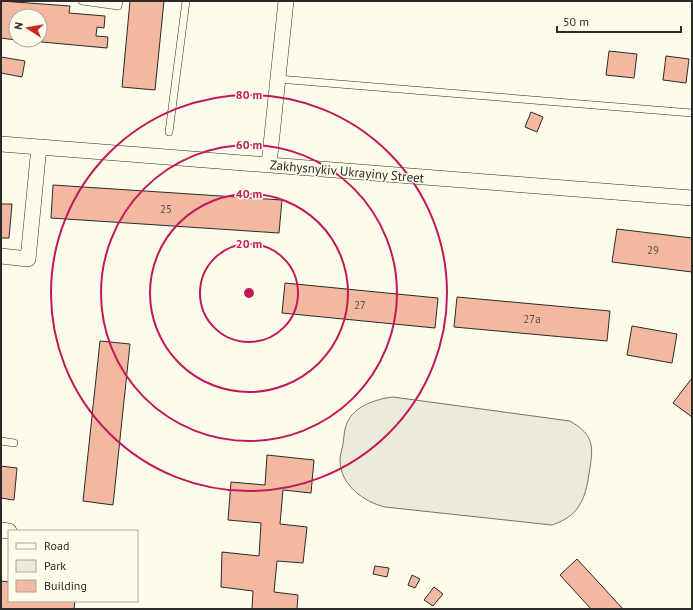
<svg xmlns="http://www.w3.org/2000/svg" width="693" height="610" font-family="'PT Sans',sans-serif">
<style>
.green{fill:#ecebdb;stroke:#74746e}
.building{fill:#f2b8a0;stroke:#2b2b2b}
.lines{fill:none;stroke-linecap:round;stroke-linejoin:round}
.service-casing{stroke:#2b2b2b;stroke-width:8}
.minor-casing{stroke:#2b2b2b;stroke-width:16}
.service{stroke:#fdfbea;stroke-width:7}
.minor{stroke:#fdfbea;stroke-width:15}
.ring{fill:none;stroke:#c2185b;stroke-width:2}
.labels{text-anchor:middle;stroke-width:3;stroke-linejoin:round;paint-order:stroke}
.number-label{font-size:11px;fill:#5d4e48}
.street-label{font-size:13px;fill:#2b2b2b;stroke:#fdfbea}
.centre{fill:#c2185b;stroke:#fdfbea;stroke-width:2}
.ring-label{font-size:12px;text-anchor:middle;font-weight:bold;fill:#c2185b;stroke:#fdfbea;stroke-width:3;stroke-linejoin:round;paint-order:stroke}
</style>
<rect width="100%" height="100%" fill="#fdfbea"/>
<path class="green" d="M393,397L570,421C596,436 593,448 589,474C585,500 579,516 552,525L385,507C364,502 340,485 340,460C340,455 342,449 343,444C344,438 344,429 347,423C354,406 376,399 393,397Z"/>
<path class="building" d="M1,1L70,6L69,13L105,16L104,28L97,27L96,36L108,37L107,48L20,40H40V16H16V40L1,38Z
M130,1H164L155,90L122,87Z
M609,51L637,54L634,78L606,75Z
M666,56L689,59L686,83L663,80Z
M1,57L25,61L22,77L1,73Z
M531,112L543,117L537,132L525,127Z
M53,185L282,200L279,233L51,218Z
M1,204H12L9,238H1Z
M617,229L692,238V272L612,262Z
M285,283L438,298L435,328L282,313Z
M457,297L610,311L607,341L454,327Z
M632,326L677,334L672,363L627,355Z
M100,341L130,344L113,505L83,501Z
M692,378V417L673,403Z
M267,455L314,460L311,493L283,490L280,524L307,527L303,563L277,561L274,592L298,595L297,609H252L253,591L221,587L222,552L259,556L261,523L228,520L231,482L265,485Z
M1,466L17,468L14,500L1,498Z
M577,559L623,609H591L560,575Z
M375,566L389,568L387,577L373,574Z
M412,575L420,579L415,588L408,585Z
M1,581L9,582V601H75L74,609H1Z
M434,587L443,594L433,606L424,600Z"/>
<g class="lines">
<g class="service-casing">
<path id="service" d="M82,1L118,6L119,1
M278,79L692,113
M169,132L186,1
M1,441L14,443"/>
</g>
<g class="minor-casing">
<path id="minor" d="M1,144L692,198
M269,164L286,1
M1,256L28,259L39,147
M1,530L9,531"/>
</g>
<use href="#service" class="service"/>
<use href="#minor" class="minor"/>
</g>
<g class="ring">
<circle cx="249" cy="293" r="49"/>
<circle cx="249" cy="293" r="99"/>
<circle cx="249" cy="293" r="148"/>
<circle cx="249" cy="293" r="198"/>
</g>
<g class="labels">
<g class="number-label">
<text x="166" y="213">25</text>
<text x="653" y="254">29</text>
<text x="360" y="309">27</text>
<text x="532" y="323">27а</text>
</g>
<g class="street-label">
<text transform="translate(347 171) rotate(5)" y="5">Zakhysnykiv Ukrayiny Street</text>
</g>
</g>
<circle cx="249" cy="293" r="6" class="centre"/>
<g class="ring-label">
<text x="249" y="99">80 m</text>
<text x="249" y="149">60 m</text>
<text x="249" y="198">40 m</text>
<text x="249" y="248">20 m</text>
</g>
<rect width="693" height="610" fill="none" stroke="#2b2b2b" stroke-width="4"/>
<rect x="8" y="530" width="130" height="72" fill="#fdfbea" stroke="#a9a89e"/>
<rect x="16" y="543" width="20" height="6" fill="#fdfbea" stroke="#a9a89e"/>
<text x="44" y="550" font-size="12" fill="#2b2b2b">Road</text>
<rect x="16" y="560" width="20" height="12" fill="#ecebdb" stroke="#a9a89e"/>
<text x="44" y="570" font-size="12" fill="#2b2b2b">Park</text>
<rect x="16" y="580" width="20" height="12" fill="#f2b8a0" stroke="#a9a89e"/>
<text x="44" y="590" font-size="12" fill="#2b2b2b">Building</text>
<g transform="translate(28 28) rotate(282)"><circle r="19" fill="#fdfbea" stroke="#a9a89e"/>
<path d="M0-3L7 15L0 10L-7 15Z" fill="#c62828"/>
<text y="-6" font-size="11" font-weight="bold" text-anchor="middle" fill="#2b2b2b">N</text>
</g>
<path d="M557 26v6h124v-6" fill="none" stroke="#2b2b2b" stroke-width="2"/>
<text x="563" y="26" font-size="12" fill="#2b2b2b" stroke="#fdfbea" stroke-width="3" paint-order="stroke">50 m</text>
</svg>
